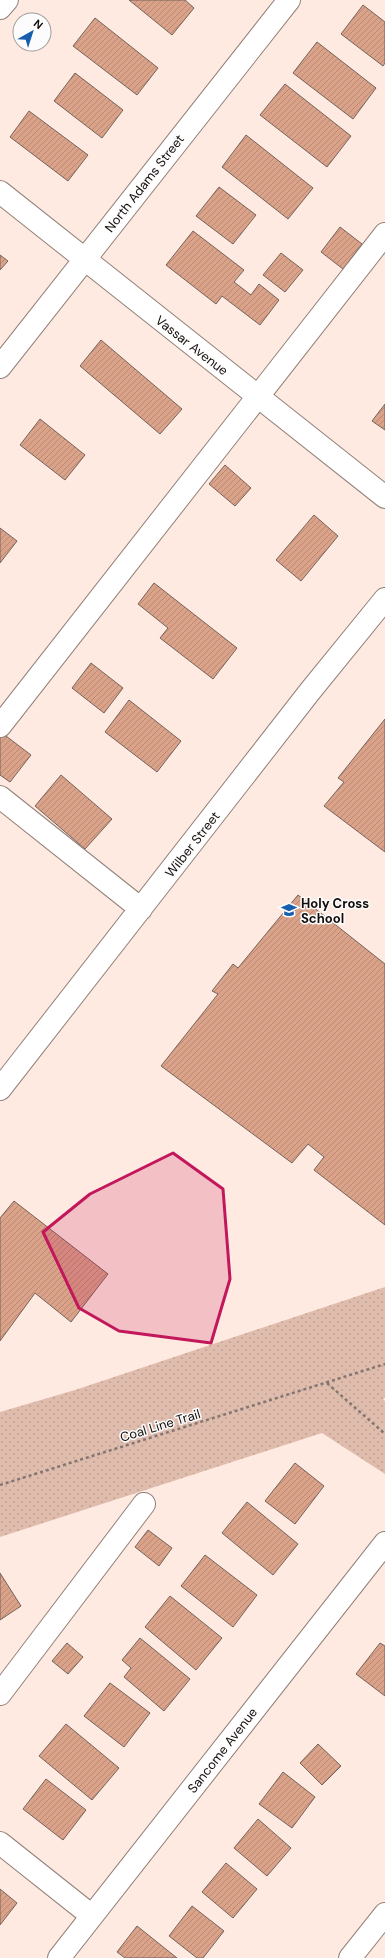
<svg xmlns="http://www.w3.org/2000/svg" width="385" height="1958" font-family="'DM Sans',sans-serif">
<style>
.green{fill:url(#green-dots)}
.building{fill:url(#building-hatch);stroke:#74635b}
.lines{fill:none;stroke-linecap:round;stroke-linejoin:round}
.minor-casing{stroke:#938179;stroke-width:24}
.path{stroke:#837671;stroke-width:2.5;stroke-dasharray:3 3;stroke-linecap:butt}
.minor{stroke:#fff;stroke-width:22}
.marked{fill:#c2185b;fill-opacity:0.2;stroke:#c2185b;stroke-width:3;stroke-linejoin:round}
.labels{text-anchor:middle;stroke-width:3;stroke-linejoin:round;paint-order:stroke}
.street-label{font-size:13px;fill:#130c0a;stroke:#fcfcfc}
.poi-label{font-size:13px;font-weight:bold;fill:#130c0a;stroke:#fcfcfc;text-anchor:start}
</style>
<defs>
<pattern id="green-dots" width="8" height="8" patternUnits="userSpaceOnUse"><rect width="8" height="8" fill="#e0bcad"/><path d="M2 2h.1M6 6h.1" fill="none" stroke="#bfa094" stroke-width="1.8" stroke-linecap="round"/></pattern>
<pattern id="building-hatch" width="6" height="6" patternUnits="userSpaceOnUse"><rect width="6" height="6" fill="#daa289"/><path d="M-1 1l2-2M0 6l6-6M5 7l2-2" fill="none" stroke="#ba8a75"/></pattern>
</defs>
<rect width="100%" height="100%" fill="#ffeae2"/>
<path class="green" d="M385,1287V1398L383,1399L385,1401V1474L322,1433L0,1537V1412L75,1390Z"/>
<path class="building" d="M129,0H185L194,8L172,35Z
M363,5L385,22V63L383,66L341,34Z
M95,18L158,68L137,95L73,46Z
M317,42L376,88L353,119L293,73Z
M75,73L123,110L102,138L54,101Z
M285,84L351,136L327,167L260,115Z
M29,111L88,155L68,181L10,137Z
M246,135L313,188L288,219L222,167Z
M219,187L256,215L233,244L196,216Z
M340,227L362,244L343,269L321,252Z
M193,231L244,270L234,282L251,295L259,284L279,300L260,325L222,296L216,304L166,265Z
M281,253L303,270L285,292L263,275Z
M0,255L8,261L0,270Z
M101,340L182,409L160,434L80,366Z
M385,404V430L372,421Z
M40,419L85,455L65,480L20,445Z
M225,465L251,488L235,506L209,484Z
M314,515L338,536L301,581L276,560Z
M0,528L17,541L0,563Z
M154,583L237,648L213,679L160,638L168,628L138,604Z
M91,663L123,688L104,713L72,688Z
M129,700L181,741L157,772L105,732Z
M385,719V852L324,806L344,782L338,778Z
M2,733L31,755L10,782L0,775V736Z
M61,775L112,819L85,849L35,806Z
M298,895L385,964V1225L314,1170L324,1157L308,1144L292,1163L161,1066L218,994L212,991L233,964L238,968Z
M14,1201L108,1274L71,1322L35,1293L0,1341V1218Z
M295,1463L324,1486L295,1524L265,1501Z
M247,1502L298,1544L273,1575L222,1533Z
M148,1530L172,1548L159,1566L135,1547Z
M205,1555L257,1595L233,1627L181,1586Z
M0,1573L21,1606L0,1620Z
M170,1596L222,1638L196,1670L145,1627Z
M140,1638L190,1679L164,1711L124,1677L131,1668L122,1660Z
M67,1643L83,1657L68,1674L52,1661Z
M380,1643L385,1646V1696L356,1674Z
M110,1683L150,1713L124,1747L84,1716Z
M66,1724L119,1768L92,1800L39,1756Z
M318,1744L341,1766L322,1785L300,1763Z
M283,1772L315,1797L292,1828L259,1804Z
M46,1779L86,1810L63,1840L23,1809Z
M258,1819L291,1848L267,1876L234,1848Z
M226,1863L257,1889L233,1918L202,1892Z
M0,1889L17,1903L0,1925Z
M192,1906L224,1931L203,1958H197L169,1936Z
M137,1926L177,1958H125L117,1952Z"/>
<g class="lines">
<g class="minor-casing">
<path id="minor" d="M0,8L7,0
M0,192L385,497
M0,367L289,0
M0,726L385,234
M0,797L141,909
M0,1089L311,690L385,599
M0,1694L144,1504
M0,1843L92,1916
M59,1958L385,1543
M350,1958L385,1914"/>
</g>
<path class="path" d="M327,1383L385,1434
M0,1485L385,1364"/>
<use href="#minor" class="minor"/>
</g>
<path class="marked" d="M173,1153L223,1189L230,1279L211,1343L119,1331L79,1308L43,1232L90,1194Z"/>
<defs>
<g id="school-bare" transform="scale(1.2)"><path d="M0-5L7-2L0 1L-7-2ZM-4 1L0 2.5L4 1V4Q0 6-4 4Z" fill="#155fae" stroke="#fcfcfc" stroke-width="2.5" paint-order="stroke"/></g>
</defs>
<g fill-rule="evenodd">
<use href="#school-bare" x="289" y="910"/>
</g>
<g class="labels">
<g class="street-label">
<text transform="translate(144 183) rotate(-52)" y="5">North Adams Street</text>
<text transform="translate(192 345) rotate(38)" y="5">Vassar Avenue</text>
<text transform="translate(192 844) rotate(-52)" y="5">Wilber Street</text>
<text transform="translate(160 1425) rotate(-17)" y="5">Coal Line Trail</text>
<text transform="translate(222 1750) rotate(-52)" y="5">Sancome Avenue</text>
</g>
<g class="poi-label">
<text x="301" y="908">Holy Cross<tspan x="301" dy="15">School</tspan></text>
</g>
</g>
<g transform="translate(32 32) rotate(39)"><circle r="19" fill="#fcfcfc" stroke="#9f9c9b"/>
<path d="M0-3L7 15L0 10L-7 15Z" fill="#155fae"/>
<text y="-6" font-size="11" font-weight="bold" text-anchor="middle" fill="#130c0a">N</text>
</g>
</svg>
